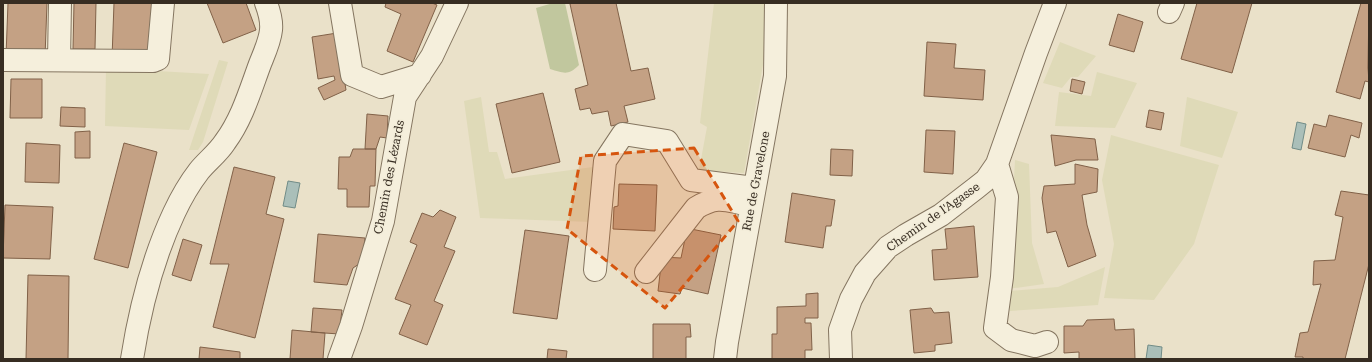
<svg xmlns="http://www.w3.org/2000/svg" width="1372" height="362" font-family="'Roboto Serif',serif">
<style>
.farmland{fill:#dfdab8}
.green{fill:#c1c79e}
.water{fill:#aabfb9;stroke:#718c87}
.building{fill:#c4a184;stroke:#816148}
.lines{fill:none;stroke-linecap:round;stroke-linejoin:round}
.minor-casing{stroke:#847560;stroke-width:24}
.minor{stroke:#f5efdc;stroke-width:22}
.marked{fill:#d6550e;fill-opacity:0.2;stroke:#d6550e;stroke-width:3;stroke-dasharray:8 5;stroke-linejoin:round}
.labels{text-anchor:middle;stroke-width:3;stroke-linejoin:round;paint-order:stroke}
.street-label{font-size:12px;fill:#372d22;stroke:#f2ecd8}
</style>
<rect width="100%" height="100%" fill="#eae1c9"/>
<path class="farmland" d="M714,3H764V59L744,173L699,170L707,127L700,123Z
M1060,42L1096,56L1078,77H1071L1062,88L1043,83Z
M219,60L228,62L203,142L198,150H189Z
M106,68L209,74L189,130L105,126Z
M1097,72L1137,83L1115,128L1055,126L1059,92L1091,96Z
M481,97L489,152H497L505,179L593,167L592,222L480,218L464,101Z
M1187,97L1238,112L1222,158L1180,146Z
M1111,135L1219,165L1194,244L1154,300L1104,298L1114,244L1102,180Z
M1015,160L1029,164L1032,243L1044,284L1008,289Z
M1105,267L1098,305L1010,311V291L1058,287Z"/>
<path class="green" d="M553,3H565L579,65C568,76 564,73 550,69L536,8Z"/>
<path class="water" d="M1297,122L1306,124L1301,150L1292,148Z
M288,181L300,183L295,208L283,206Z
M1148,345L1162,347L1161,359H1146Z"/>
<path class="building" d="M8,3H47L45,57L6,56Z
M74,3H96L95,49H73Z
M114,3H154L152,59L112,58Z
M207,3H246L256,30L223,43Z
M386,3H432L437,5L413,62L387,51L401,14L385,7Z
M573,3H616L631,71L648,68L655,99L624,106L628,122L611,126L608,111L592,114L590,108L580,110L575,89L588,85L570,4Z
M1197,3H1252L1232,73L1181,59Z
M1361,3H1369L1368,68L1369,82L1365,81L1360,99L1336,92Z
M1118,14L1143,22L1134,52L1109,45Z
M337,33L346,90L324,100L318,88L335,80L334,76L318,79L312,37Z
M927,42L956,44L954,68L985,70L983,100L924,96Z
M11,79H42V118H10Z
M1072,79L1085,82L1082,94L1070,91Z
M543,93L560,162L512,173L496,104Z
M61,107L85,108V127L60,126Z
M1149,110L1164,113L1161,130L1146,127Z
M367,114L388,116L387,138L380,137L376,149H365Z
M1329,115L1362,123L1359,138L1351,135L1345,157L1308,148L1314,124L1326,127Z
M926,130L955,131L953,174L924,172Z
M90,131V158H75V132Z
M1051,135L1095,139L1098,160H1076L1055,166Z
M26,143L60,145L59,183L25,182Z
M124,143L157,152L128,268L94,259Z
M353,149H376L375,186H370L369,207H347V189H338L339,157H350Z
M831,149L853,150L852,176L830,175Z
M1075,164L1098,169L1097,192L1082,195L1087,225L1096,256L1068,267L1056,231L1047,233L1042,198L1044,186L1075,184Z
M234,167L275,177L266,214L284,219L255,338L213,327L229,264H210Z
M619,184L657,185L655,231L613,229L614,207L618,206Z
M1341,191L1369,195V264L1345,359H1303V357H1295L1300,333L1308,332L1321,284L1313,285L1314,261L1335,260L1343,217L1335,215Z
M792,193L835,200L831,226H826L823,248L785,242Z
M5,205L53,207L50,259L3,258Z
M440,210L456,217L444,247L455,251L434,301L443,305L427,345L399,334L411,305L395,299L417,245L410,242L422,213L433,217Z
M974,226L978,277L934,280L932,250L947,249L945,229Z
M691,229L721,235L708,294L682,288L680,294L658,291L662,257L681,258L685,239Z
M525,230L569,236L557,319L513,313Z
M318,234L365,238L362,262L353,268L347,285L314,282Z
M183,239L202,245L191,281L172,275Z
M28,275L69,276L68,359H26Z
M818,293V318H805V323H811L812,350H805V359H772V334H777V307L806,306V294Z
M313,308L342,310L339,334L311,332Z
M931,308L934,313L949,312L952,343L935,345V351L914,353L910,310Z
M1114,319L1115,330L1134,329L1135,359H1079V352L1064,353V326H1083L1087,320Z
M653,324H690L691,337H686V359H653Z
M292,330L325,333L323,359H290Z
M200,347L240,352V359H199Z
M548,349L567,351L566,359H547Z"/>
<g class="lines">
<g class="minor-casing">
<path id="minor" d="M340,3L352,75L381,87L420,75
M1169,12L1173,3
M3,60L153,61L158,59L163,3
M59,60L60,3
M997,164L1007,197L1002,277L995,328L1011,340L1035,346L1047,342
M595,270L605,161L623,134L667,141L691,180L754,188
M646,272L696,208C719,194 726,201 751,205
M132,359C140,308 152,260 174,213C181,198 189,184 199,171C207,161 218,153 225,142C242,119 250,91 260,64C264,54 270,41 271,30C272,21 269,11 266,3
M339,359L351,326L383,221L405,97L432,56L457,3
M725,359L727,342L775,76L776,3
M841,359L840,330L851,299L865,273L888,247L906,235L941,215L976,188L986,180L997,164L1036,53L1055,3"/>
</g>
<use href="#minor" class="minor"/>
</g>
<path class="marked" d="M694,148L738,221L665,308L567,229L581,156Z"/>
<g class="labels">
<g class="street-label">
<text transform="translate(389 177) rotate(-79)" y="4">Chemin des Lézards</text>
<text transform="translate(756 181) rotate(-79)" y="4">Rue de Gravelone</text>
<text transform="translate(933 217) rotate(-35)" y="4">Chemin de l'Agasse</text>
</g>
</g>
<rect width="1372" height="362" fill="none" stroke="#372d22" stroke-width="8"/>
</svg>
